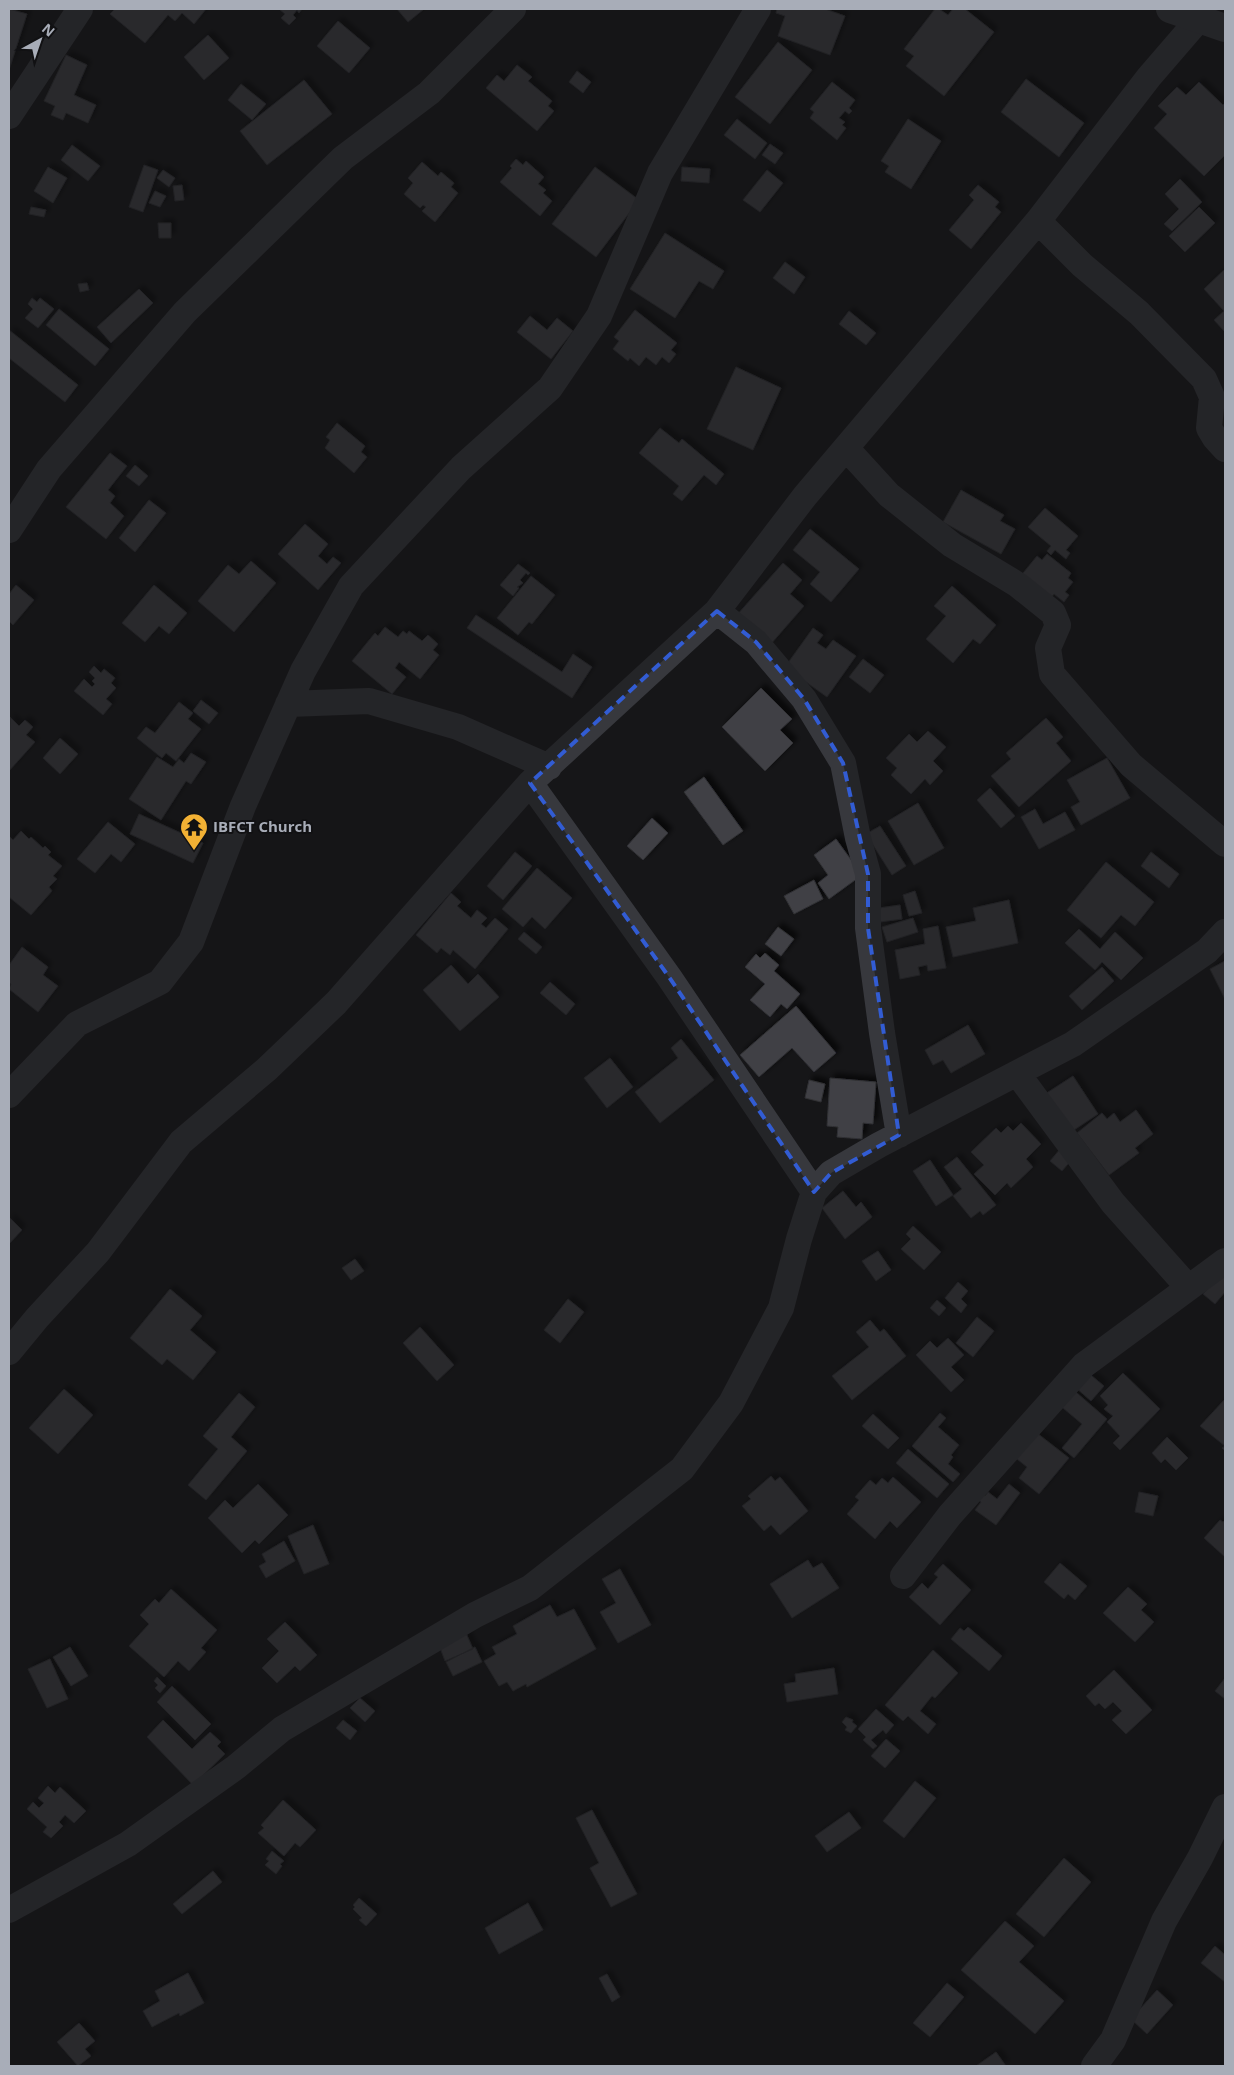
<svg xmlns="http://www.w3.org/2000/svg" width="1234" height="2075" font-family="'Open Sans',sans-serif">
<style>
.building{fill:#404145;stroke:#303034;filter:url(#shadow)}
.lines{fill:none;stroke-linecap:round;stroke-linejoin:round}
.minor{stroke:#37383d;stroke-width:26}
.tertiary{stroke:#37383d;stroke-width:28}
.marked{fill:none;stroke:#325cd3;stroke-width:4;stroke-dasharray:10 6;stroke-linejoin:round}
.labels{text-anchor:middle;stroke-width:4;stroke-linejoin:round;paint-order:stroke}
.poi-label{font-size:15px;font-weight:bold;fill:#a8adb8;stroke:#111113;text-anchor:start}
</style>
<defs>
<filter id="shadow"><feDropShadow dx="4.5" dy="-4.5" stdDeviation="2.5" flood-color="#0009"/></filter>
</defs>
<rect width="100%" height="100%" fill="#161618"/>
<path class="building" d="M9,9L27,14L9,70Z
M115,9H206L194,24L182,13L175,21L168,15L145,43L110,14Z
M279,9H302L299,13L297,10L293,15L296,18L289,25L281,18L285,14Z
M397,9H424L408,22Z
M777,9H825L845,16L830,55L778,36L785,16L776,13Z
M935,9H939L948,15L953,9H965L994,32L944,96L906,66L914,56L904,49Z
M338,21L370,48L349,73L317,46Z
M208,35L229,58L204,80L184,57Z
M778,42L812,70L770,124L735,97Z
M66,55L87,65L74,95L96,105L88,123L66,113L63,120L51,115L55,106L44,101Z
M517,65L532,77L528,81L552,101L548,106L554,111L537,131L486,88L497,75L504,81Z
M577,71L591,82L583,93L569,82Z
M1026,79L1084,123L1059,157L1001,112Z
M304,80L332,114L267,165L240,131Z
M832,82L855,100L849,108L852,111L849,114L845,111L839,118L845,122L842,125L846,128L837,140L810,118L814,112L810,109Z
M1199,82L1223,105L1225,103V155L1204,176L1154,128L1167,114L1158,106L1177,87L1186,95Z
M241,84L266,104L252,120L228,100Z
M737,119L767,143L755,159L724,135Z
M908,119L941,141L911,189L885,172L889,166L881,161Z
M770,144L783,153L775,164L762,155Z
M72,145L100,166L88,181L61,160Z
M516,159L523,165L526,161L544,177L538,184L546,190L543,193L552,201L540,216L500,182L512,168L510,166Z
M422,162L438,176L441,172L454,183L451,187L458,193L435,222L422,211L426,207L423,205L420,208L404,194L413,183L408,178Z
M144,165L158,170L143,212L129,207Z
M48,167L67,178L53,203L34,191Z
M595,167L639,200L596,257L552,224Z
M682,167L710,169L709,183L681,181Z
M163,170L175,178L169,187L157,178Z
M767,170L783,183L760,212L743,200Z
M1180,179L1202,202L1172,231L1164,224L1179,209L1165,194Z
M182,185L184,200L175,201L173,186Z
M978,185L999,202L995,207L1001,212L971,249L949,230L974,200L969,195Z
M155,191L166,196L160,207L149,203Z
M31,207L46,210L44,217L29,214Z
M1199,207L1215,223L1185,252L1169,236Z
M158,223H171V238H159Z
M665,233L724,271L713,289L699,281L675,318L630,289Z
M785,262L805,277L794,294L773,278Z
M1225,269V331H1224L1214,320L1224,311L1204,289Z
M87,283L89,290L80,292L78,284Z
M139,289L153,303L111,343L97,327Z
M32,298L37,302L40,298L54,309L38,328L25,318L33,309L28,304Z
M59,309L109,349L95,366L46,325Z
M635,310L677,343L671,350L676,354L669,363L662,357L656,365L646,357L639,366L630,358L628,361L613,349L619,341L614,337Z
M849,311L876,333L866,345L839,324Z
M530,316L547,330L557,318L573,331L551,359L517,332Z
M9,330L78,385L65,402L9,358Z
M736,367L781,388L753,450L707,429Z
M337,423L365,446L361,452L367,457L354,473L325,448L330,440L326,437Z
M660,428L679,443L682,439L724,474L716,485L704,475L682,501L673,494L679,486L639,453Z
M110,453L127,466L108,490L115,496L110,503L124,516L106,539L66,507Z
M135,465L148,476L139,486L126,476Z
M961,490L1004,515L1000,521L1015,529L1001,554L943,522Z
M149,500L166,513L135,552L119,538Z
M1045,508L1078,536L1066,550L1070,553L1066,559L1055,550L1051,555L1047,551L1051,546L1028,527Z
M305,524L328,544L318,556L327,564L333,557L341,563L318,590L278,554Z
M810,529L859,569L831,602L810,584L820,572L793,550Z
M1047,554L1071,573L1068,578L1073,582L1065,592L1069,595L1064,602L1054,594L1051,598L1019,578L1037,556L1042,560Z
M251,561L276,583L234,632L198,601L228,565L239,574Z
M783,563L802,580L790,594L804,606L770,645L736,616Z
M518,564L530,573L528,575L526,573L520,580L523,583L517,587L519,588L513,596L500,585Z
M531,576L555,595L532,624L529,622L518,635L497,618Z
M16,585L34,600L13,625L9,621V594Z
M154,585L187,613L169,634L159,626L145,642L122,623Z
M952,586L996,625L980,644L973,639L953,663L926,639L946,616L934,606Z
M476,615L562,672L573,654L592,667L572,698L467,628Z
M385,627L398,637L403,631L407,634L409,631L422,641L428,635L438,644L433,650L439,655L420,679L399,662L395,668L406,677L392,694L352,661L375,633L378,636Z
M813,628L823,635L817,643L826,649L833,640L856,656L827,697L785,667Z
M863,659L884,675L870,693L849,677Z
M94,666L101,673L104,669L115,678L111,683L116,688L106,699L112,704L103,715L74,691L84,679L92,687L95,684L92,681L95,678L89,672Z
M761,688L792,719L780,730L793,743L765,771L722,727Z
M201,700L218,713L209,724L193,711Z
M179,702L193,713L188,719L201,729L176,761L166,753L162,758L137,738L146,727L155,733Z
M10,717L19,726L25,720L33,727L26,735L35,742L9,771Z
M1046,718L1063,737L1056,743L1071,761L1019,807L991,776L1011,759L1006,753Z
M928,731L946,747L933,761L943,771L930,785L925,779L911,794L891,775L897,768L886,758L909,734L917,742Z
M60,738L78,754L60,774L43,758Z
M191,753L206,762L191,784L186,781L161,820L129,799L157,757L173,767L179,759L184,763Z
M1107,758L1130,798L1081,825L1071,807L1080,802L1067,780Z
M704,777L743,831L723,845L684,792Z
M990,788L1015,816L1001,828L977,800Z
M918,803L944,848L914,865L888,821Z
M1035,809L1043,824L1065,812L1075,830L1039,849L1021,817Z
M139,814L203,843L193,863L130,834Z
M652,818L668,833L643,860L627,846Z
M108,822L135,844L121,862L111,854L95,873L77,859Z
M880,826L906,866L892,875L866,834Z
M21,831L29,839L31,837L43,848L45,846L51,852L48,855L62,866L53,876L57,879L49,887L52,891L31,915L9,897V836L13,840Z
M836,839L862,875L829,899L818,883L828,875L814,855Z
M515,852L532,866L503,900L487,886Z
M1151,852L1179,874L1169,888L1141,866Z
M1106,862L1154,902L1135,926L1121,915L1101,938L1067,910Z
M537,868L572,898L545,929L532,917L523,927L502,909Z
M814,880L823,899L794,914L784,896Z
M915,891L922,913L909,916L903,895Z
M451,893L461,902L457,906L471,918L477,910L487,918L481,924L486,928L495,918L508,929L475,969L453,950L450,955L441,948L437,953L416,935Z
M1009,900L1018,943L953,957L946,927L976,921L973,908Z
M900,905L902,919L880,922L879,908Z
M913,918L918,932L887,942L882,927Z
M938,926L946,968L928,971L927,965L918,967L920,975L900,979L895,950L925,944L923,929Z
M778,927L794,939L781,956L765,944Z
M1079,929L1100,949L1115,932L1143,958L1121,980L1102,962L1095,970L1065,943Z
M524,932L542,947L536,954L518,939Z
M22,947L48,967L43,975L58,986L38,1012L9,989L11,984L9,983V965Z
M765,953L779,965L774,971L800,994L787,1009L781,1004L770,1017L750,1000L765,984L745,967L756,954L760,958Z
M1225,961V999L1210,969Z
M451,965L468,984L478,974L499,997L460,1031L423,990Z
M1102,967L1114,981L1082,1010L1069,996Z
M550,982L575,1004L566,1015L540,993Z
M796,1006L836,1053L814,1072L792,1048L759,1077L740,1055Z
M968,1025L985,1054L951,1073L943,1060L933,1065L925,1050Z
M681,1039L714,1080L660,1123L635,1092L678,1058L671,1048Z
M610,1058L633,1087L607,1108L584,1078Z
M1073,1076L1098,1114L1068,1134L1042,1096Z
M830,1078L876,1082L873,1124L863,1123L862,1139L837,1137L838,1127L827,1126Z
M809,1080L825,1084L821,1102L805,1098Z
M1136,1110L1153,1134L1135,1148L1139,1153L1109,1175L1077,1133L1102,1113L1107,1119L1114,1113L1120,1122Z
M1021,1123L1041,1144L1026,1159L1033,1167L1011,1188L1007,1183L995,1195L974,1174L984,1165L971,1152L996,1128L1001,1133L1008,1126L1013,1131Z
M1061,1148L1073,1158L1062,1171L1050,1161Z
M957,1157L996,1205L983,1215L980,1211L971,1218L953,1196L962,1189L944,1167Z
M930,1160L953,1195L936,1206L913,1171Z
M843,1191L856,1207L861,1202L872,1217L845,1239L822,1208Z
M9,1217L22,1230L9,1244Z
M913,1226L941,1252L924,1270L901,1249L911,1239L906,1234Z
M878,1251L891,1270L876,1281L862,1261Z
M355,1259L364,1271L351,1280L342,1268Z
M1221,1274L1225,1278V1292L1215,1304L1203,1294Z
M958,1282L968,1291L961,1299L967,1305L961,1313L945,1298Z
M170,1289L202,1316L190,1330L216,1352L193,1380L167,1359L162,1365L130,1338Z
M568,1299L584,1312L560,1343L544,1330Z
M937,1300L946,1308L939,1316L930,1308Z
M977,1317L994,1331L973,1357L956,1343Z
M870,1320L880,1332L884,1329L906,1356L852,1400L832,1376L869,1347L856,1332Z
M420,1327L454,1365L437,1381L403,1343Z
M948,1338L964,1355L951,1367L964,1380L951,1392L916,1355L930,1341L937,1348Z
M1086,1371L1104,1386L1091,1401L1074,1386Z
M1123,1373L1160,1409L1120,1450L1113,1443L1120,1436L1107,1422L1113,1416L1104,1409L1108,1405L1100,1396Z
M1070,1387L1107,1419L1074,1458L1062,1448L1082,1424L1057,1403Z
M64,1389L93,1415L58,1454L29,1428Z
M239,1393L255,1407L231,1437L247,1451L206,1500L188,1485L218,1449L203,1436Z
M1225,1399V1451L1222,1448L1225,1446L1200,1426Z
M940,1413L946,1418L938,1427L959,1445L951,1455L953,1457L948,1464L960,1474L953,1482L912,1446Z
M873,1414L899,1438L888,1449L862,1426Z
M1033,1430L1069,1458L1039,1494L1019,1478L1027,1467L1012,1455Z
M1167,1437L1188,1458L1176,1470L1165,1459L1161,1463L1152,1453Z
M908,1449L949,1484L937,1498L896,1463Z
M771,1476L775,1481L780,1477L808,1511L780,1535L771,1525L764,1531L742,1506L751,1499L748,1496Z
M893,1477L921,1502L897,1528L890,1521L875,1539L847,1514L859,1500L855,1497L870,1480L876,1485L882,1478L888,1483Z
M258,1484L288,1515L259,1544L255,1540L242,1553L208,1518L225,1500L233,1508Z
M1009,1484L1020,1493L996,1525L975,1510L981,1502L975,1497L979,1491L985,1496L988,1492L997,1499Z
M1139,1492L1158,1496L1153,1516L1135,1512Z
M1220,1520L1223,1522L1225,1520V1557L1204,1538Z
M313,1525L329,1564L304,1574L288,1536Z
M284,1541L295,1561L266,1578L259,1566L266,1562L262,1554Z
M808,1560L813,1568L822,1563L839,1588L792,1618L770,1584Z
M1060,1563L1087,1586L1075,1600L1068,1594L1064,1599L1044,1582Z
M943,1564L971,1590L940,1625L909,1597L922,1583L928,1589L938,1577L934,1574Z
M620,1569L651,1625L618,1643L600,1612L616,1603L602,1579Z
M1128,1587L1147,1604L1141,1610L1154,1622L1135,1642L1103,1613Z
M171,1589L217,1630L201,1648L206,1652L189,1671L178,1661L164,1677L129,1646L149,1624L140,1615L155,1599L159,1603Z
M550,1605L557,1617L574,1609L596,1649L527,1687L526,1684L513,1691L507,1682L499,1686L484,1661L496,1654L492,1647L517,1634L513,1626Z
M285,1622L317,1655L300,1671L295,1666L277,1683L262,1668L279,1651L267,1639Z
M968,1627L1002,1656L989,1671L951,1639L960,1628L964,1631Z
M466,1633L473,1649L445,1661L439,1645Z
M70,1647L88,1676L71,1686L53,1657Z
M475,1647L482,1662L453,1676L446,1662Z
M933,1650L958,1673L935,1698L932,1696L920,1711L936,1724L928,1734L908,1716L903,1721L885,1705Z
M50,1659L68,1699L47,1708L28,1669Z
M834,1668L838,1694L787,1702L784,1684L796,1682L795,1674Z
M1114,1670L1152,1710L1126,1734L1112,1720L1122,1711L1113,1702L1105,1709L1099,1703L1095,1706L1086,1696Z
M157,1677L166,1686L160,1693L155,1688L158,1685L154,1681Z
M1225,1678V1699L1215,1691Z
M172,1686L211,1724L195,1740L157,1702Z
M360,1698L375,1711L365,1722L350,1708Z
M876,1709L894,1725L886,1734L883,1730L871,1740L877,1746L873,1749L863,1740L866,1737L858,1729Z
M846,1717L853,1720L852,1722L857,1726L851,1733L845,1730L847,1727L842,1722Z
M163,1720L192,1749L210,1732L221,1742L217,1746L225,1754L193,1785L147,1737Z
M343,1720L357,1731L350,1740L336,1728Z
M886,1739L900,1751L885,1768L871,1756Z
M915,1781L936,1798L904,1838L883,1821Z
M48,1786L55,1793L60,1787L86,1811L74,1823L65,1815L59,1822L63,1826L51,1838L43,1832L47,1827L27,1809L33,1802L39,1808L44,1803L38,1798Z
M283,1800L316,1830L300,1847L295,1843L284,1856L258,1833L264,1828L261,1825Z
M592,1810L637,1894L611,1907L590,1868L599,1863L576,1818Z
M849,1812L861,1828L827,1852L815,1836Z
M272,1851L284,1861L280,1864L282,1866L276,1874L265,1865L269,1861L266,1859Z
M1064,1858L1091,1882L1044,1937L1016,1914Z
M213,1871L222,1882L182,1914L173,1904Z
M359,1898L377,1914L366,1926L359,1920L362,1918L353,1909L355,1907L353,1905Z
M528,1903L543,1930L499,1954L485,1928Z
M1005,1921L1034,1946L1019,1962L1064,2001L1035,2034L961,1970Z
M1215,1946L1225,1955V1982L1201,1963Z
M188,1973L204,2003L180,2016L179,2013L152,2027L143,2011L160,2001L155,1991Z
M607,1974L620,1997L612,2002L599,1978Z
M947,1983L964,1997L930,2037L913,2023Z
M1157,1990L1173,2005L1147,2034L1131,2019Z
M79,2023L95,2041L85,2049L91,2056L78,2066L57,2042Z
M996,2052L1006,2066H976Z"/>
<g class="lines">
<path class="minor" d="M9,116L80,9
M1038,221L1082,265L1139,313L1204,379L1212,397L1209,428L1215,438L1225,449
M846,448L889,495L952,545L1018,585L1053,613L1058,625L1048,648L1052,674L1131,765L1225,844
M9,530L49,469L185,312L343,158L429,93L513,9
M717,611L756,642L804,699L843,763L858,838L868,874V928L882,1033L899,1135
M288,704L369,701L458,727L549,767
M530,783L669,977L814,1192
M1017,1073L1113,1203L1188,1287
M9,1095L77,1024L160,982L191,942L243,806L303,671L351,586L461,468L550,388L599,316L660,173L758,9
M9,1352L37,1318L98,1252L181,1142L267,1069L336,1003L530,783L717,611L805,496L1038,221L1149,77L1199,19
M903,1576L950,1515L1084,1365L1225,1261
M9,1910L128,1844L236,1767L282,1729L475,1615L530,1588L682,1469L731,1403L781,1308L799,1239L814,1192L831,1173L879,1145L1073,1044L1207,951L1225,932
M1094,2066L1113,2040L1164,1921L1200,1858L1225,1807"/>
<path class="tertiary" d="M1170,9L1225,28"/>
</g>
<path d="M0 0H1234V2075H0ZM717,611L756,642L804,699L843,763L868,874V928L899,1135L831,1173L814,1192L669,977L530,783Z" fill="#161618" fill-opacity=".55" fill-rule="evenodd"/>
<path class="marked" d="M717,611L756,642L804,699L843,763L868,874V928L899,1135L831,1173L814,1192L669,977L530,783Z"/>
<defs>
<g id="temple-pin" transform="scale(1.4375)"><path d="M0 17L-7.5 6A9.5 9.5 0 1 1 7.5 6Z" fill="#f2b134" stroke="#111113"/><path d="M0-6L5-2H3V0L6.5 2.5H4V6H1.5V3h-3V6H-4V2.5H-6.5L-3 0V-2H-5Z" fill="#111"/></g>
</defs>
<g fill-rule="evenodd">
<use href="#temple-pin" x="194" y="827"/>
</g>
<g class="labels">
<g class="poi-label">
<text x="213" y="832">IBFCT Church</text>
</g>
</g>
<rect width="1234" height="2075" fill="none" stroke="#a8adb8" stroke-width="20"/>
<g transform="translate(40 40) rotate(40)" stroke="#111113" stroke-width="4" paint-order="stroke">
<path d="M0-4L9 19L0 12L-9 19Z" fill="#a8adb8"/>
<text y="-8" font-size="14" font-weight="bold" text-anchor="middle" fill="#a8adb8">N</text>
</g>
</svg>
